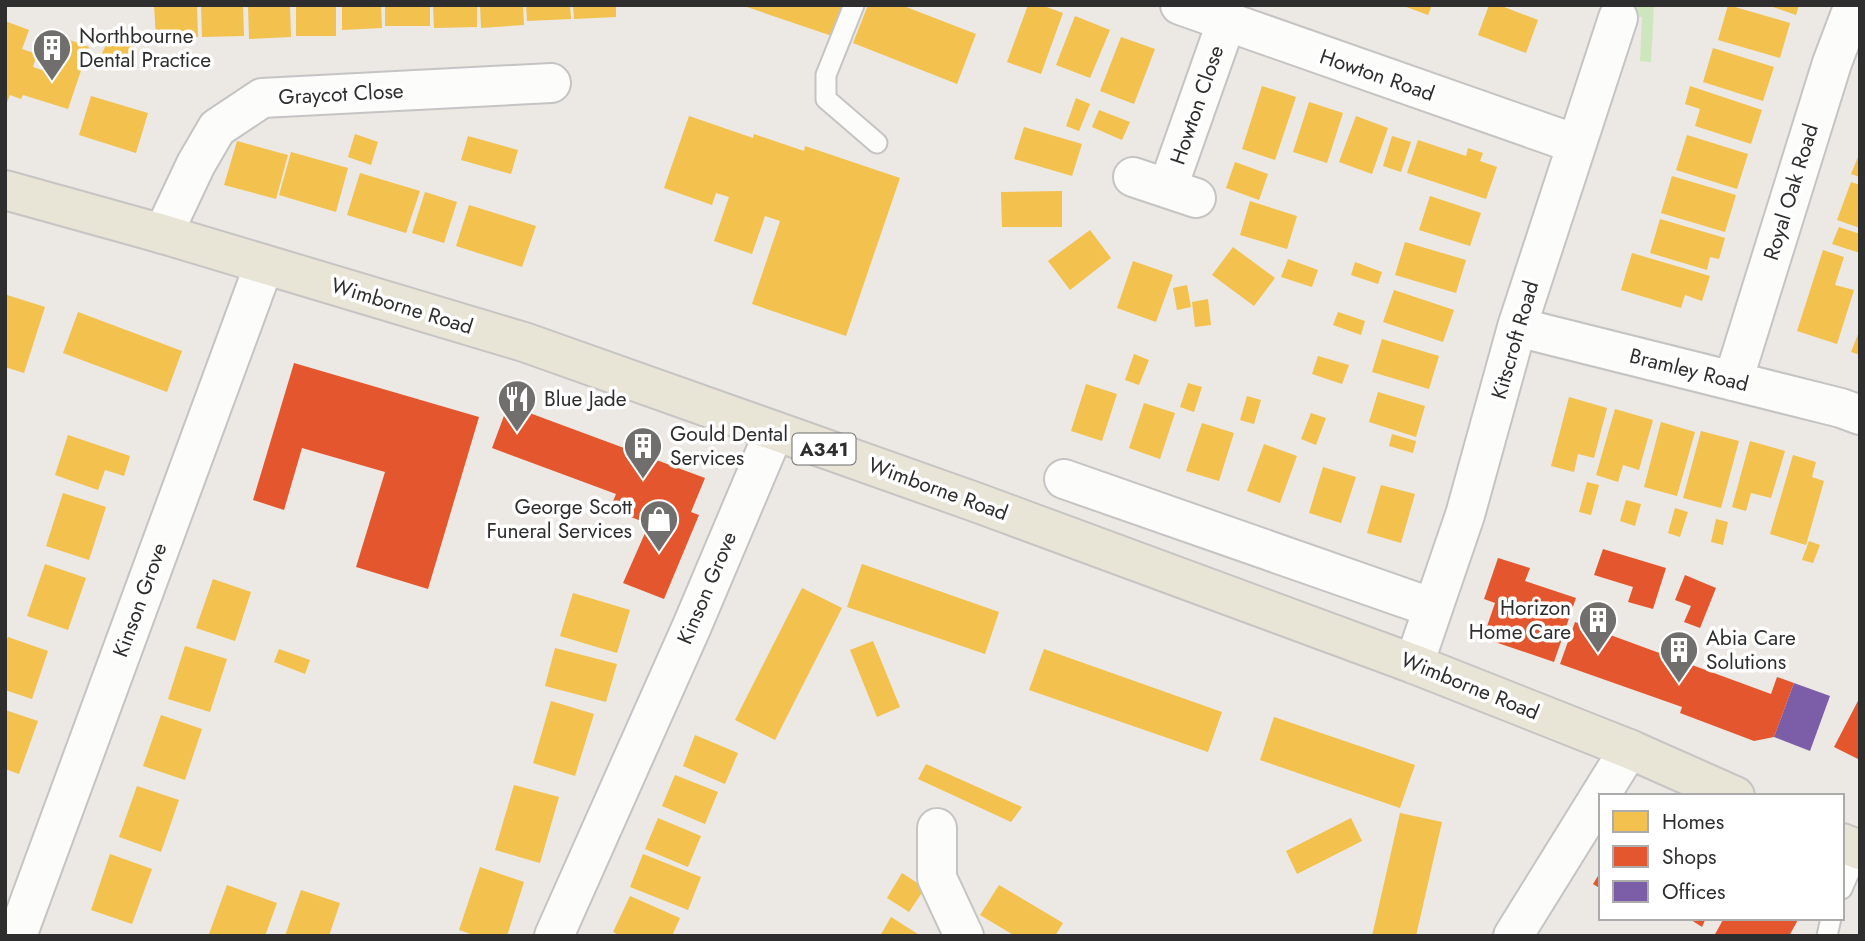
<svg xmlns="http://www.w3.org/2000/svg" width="1865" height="941" font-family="Jost,sans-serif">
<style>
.green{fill:#cee6be}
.homes{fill:#f2c14e}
.shops{fill:#e4572e}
.offices{fill:#7b5ea7}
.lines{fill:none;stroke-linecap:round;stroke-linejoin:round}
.lane-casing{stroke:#c5c4c5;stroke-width:23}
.street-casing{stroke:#c5c4c5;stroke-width:42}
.primary-casing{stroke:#c6c5c4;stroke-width:42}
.lane{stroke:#fcfcfb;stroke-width:19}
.street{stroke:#fcfcfb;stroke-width:38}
.primary{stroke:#e8e4d6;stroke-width:38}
.labels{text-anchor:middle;stroke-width:7;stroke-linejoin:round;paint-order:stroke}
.shield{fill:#fff;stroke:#6d6d6d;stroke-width:2}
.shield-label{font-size:19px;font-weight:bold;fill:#2e2e2e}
.poi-label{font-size:21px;fill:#2e2e2e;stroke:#fff;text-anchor:start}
.street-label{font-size:21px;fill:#2e2e2e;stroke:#fff}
</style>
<rect width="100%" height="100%" fill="#ece8e4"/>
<path class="green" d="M1620,5H1654L1651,62L1640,61L1642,17L1621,15Z"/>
<path class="homes" d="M154,5H197L198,37L156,38Z
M201,5H243L244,36L202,37Z
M248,5H290L291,37L249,39Z
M296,5H336V36H296Z
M342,5H381L382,28L342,30Z
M385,5H430V26H385Z
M433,5H477V27L434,28Z
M480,5H523L524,25L481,28Z
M526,5H570L571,19L527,21Z
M573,5H616V17L574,19Z
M741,5H843L832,36Z
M868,5H901L976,34L957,84L853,43Z
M1028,5H1041L1063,13L1041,74L1007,62Z
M1401,5H1432L1428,15Z
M1489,5H1499L1538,20L1526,53L1478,35Z
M1728,5L1790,23L1780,58L1718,40Z
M1767,5H1799L1796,15Z
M1075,16L1110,30L1090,78L1056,65Z
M5,21L29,30L22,49L37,54L33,67L42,70L52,41L62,45L64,38L89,47L68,109L23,95L21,99L10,95L5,107Z
M113,32L136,44L125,65L102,53Z
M1121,37L1155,49L1134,104L1100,91Z
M1713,48L1774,67L1763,101L1703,82Z
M1262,86L1296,97L1275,160L1242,149Z
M1690,86L1762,110L1751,144L1695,126L1700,109L1685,104Z
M91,96L148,113L136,153L79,135Z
M1076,98L1090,104L1079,131L1066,126Z
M1309,102L1343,113L1327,163L1293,152Z
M1099,110L1130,122L1122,140L1092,127Z
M689,116L753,138L754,134L804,151L805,146L900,178L846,336L752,304L780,221L765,216L752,254L714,241L729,197L716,193L712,205L664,188Z
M1356,116L1388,128L1372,174L1339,162Z
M1024,127L1082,144L1072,176L1014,159Z
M355,134L378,142L371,165L348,157Z
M1687,135L1748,154L1737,189L1676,170Z
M468,136L518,150L511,174L461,160Z
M1392,136L1411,142L1401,172L1383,166Z
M1418,140L1466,156L1468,148L1483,153L1480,161L1497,167L1486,199L1407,173Z
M237,141L288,155L276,199L224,185Z
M291,152L348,168L336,212L279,195Z
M1860,152V177L1851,174Z
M1235,162L1268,174L1259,200L1226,188Z
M360,173L420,191L406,233L347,215Z
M1672,176L1736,195L1725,232L1661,213Z
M1851,182L1860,185V228L1837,220Z
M1062,191V227H1002L1001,192Z
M425,192L457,202L444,243L412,233Z
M1430,196L1481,213L1470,246L1419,230Z
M1250,201L1297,216L1287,249L1240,235Z
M469,205L536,226L522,267L456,246Z
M1660,219L1725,238L1719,259L1710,257L1707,270L1650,253Z
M1839,227L1860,234V253L1832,244Z
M1090,230L1111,258L1070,290L1048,261Z
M1405,242L1466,260L1456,293L1395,275Z
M1233,247L1275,278L1254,306L1212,275Z
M1823,250L1844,257L1835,285L1854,290L1837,344L1797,331Z
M1632,253L1710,276L1702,301L1685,295L1681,308L1621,290Z
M1288,259L1318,270L1312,287L1281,277Z
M1133,261L1173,275L1156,322L1117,308Z
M1355,262L1382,272L1378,284L1351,275Z
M1187,285L1191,307L1177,310L1173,288Z
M1394,290L1454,310L1443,342L1383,322Z
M7,295L45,307L24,373L5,367Z
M1208,299L1211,325L1195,327L1192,302Z
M78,312L182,351L167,392L63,353Z
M1338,312L1365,321L1361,335L1333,325Z
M1860,329V355L1851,352Z
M1382,339L1439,356L1429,389L1372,372Z
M1134,354L1149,360L1139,385L1125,380Z
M1318,356L1349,365L1342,384L1312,374Z
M1188,383L1202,387L1194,412L1180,407Z
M1086,384L1117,394L1102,441L1071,431Z
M1378,392L1425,406L1416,437L1369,422Z
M1247,396L1261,400L1254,424L1240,420Z
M1569,397L1607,408L1594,458L1578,454L1574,472L1551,466Z
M1144,403L1175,413L1160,459L1129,448Z
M1615,409L1653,420L1639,470L1623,465L1618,482L1596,475Z
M1311,413L1326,418L1316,445L1301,439Z
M1661,422L1695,432L1677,496L1644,487Z
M1202,423L1234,433L1219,481L1186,471Z
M1701,431L1739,441L1721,508L1683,498Z
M1392,434L1416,441L1413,453L1389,446Z
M68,435L130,456L124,476L105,470L98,490L55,475Z
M1750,441L1785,451L1771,498L1751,493L1746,511L1732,507Z
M1264,444L1297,456L1280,503L1247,491Z
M1793,455L1816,462L1812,477L1824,481L1806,545L1770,534Z
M1323,467L1356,477L1341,523L1309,513Z
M1587,482L1599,485L1591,515L1579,512Z
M1381,485L1415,494L1401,543L1367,533Z
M63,493L106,507L89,560L46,546Z
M1626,500L1641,504L1635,526L1620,521Z
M1675,508L1688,512L1680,537L1668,533Z
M1716,519L1728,522L1723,545L1711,542Z
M1809,541L1820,545L1813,563L1802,560Z
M45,564L86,578L68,630L27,616Z
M862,564L999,612L985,654L847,607Z
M213,579L251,592L235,641L196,628Z
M802,588L842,608L775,740L735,720Z
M573,593L630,610L617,653L560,636Z
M8,637L48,651L32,699L5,690V645Z
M873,641L900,707L877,717L850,650Z
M185,646L227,659L210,712L168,699Z
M555,648L617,664L606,702L545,686Z
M279,649L310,660L305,674L274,662Z
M1044,649L1222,712L1208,752L1029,690Z
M551,701L594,714L575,776L533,763Z
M5,710L38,721L19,774L5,769Z
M161,715L202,729L185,780L143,766Z
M1274,717L1415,765L1400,808L1260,760Z
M695,735L738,753L725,784L683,766Z
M926,764L1022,807L1011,822L918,779Z
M675,775L718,792L705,824L662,806Z
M514,785L559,797L540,863L495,850Z
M137,786L179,800L161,852L119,837Z
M1400,813L1442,822L1416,936H1372Z
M658,818L701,836L688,867L645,849Z
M1351,818L1362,841L1297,874L1286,851Z
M110,854L152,869L132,924L91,910Z
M643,854L701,877L688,910L630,887Z
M480,867L524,882L507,936H476L459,930Z
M902,873L925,888L909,912L887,898Z
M227,885L277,903L265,936L209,934Z
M999,885L1063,923L1055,936H1015L980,915Z
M301,890L340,903L329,936H285Z
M630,896L680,918L672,936H621L613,932Z
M891,917L921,936H880Z"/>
<path class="shops" d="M294,363L479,417L428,589L356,567L385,472L302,448L284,510L253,500Z
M508,405L705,478L691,512L699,515L664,599L623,583L649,524L610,509L616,494L492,448Z
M1603,549L1666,568L1653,609L1628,602L1633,587L1594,575Z
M1498,558L1530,568L1525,581L1576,598L1554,662L1483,638L1495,603L1484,599Z
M1685,575L1716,588L1700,628L1684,622L1691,606L1675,600Z
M1575,622L1771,694L1777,677L1794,683L1774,737L1754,741L1680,713L1682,707L1560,664Z
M1860,697V760L1834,747Z
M1601,871V889L1593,884Z
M1688,918H1706L1702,927Z
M1724,918H1799L1789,936H1714Z"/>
<path class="offices" d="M1794,683L1830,696L1810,751L1774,737Z"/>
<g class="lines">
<g class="lane-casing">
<path id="lane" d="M854,5L826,75V99L877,143
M1842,889L1859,850
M1827,936L1831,918"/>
</g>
<g class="street-casing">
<path id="street" d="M1180,5L1576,144
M1133,177L1196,198
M1168,187L1226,23
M163,234L196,164L217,128L262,98L551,83
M1517,327L1841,408L1860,415
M1733,381L1832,63L1854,5
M1064,479L1433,608
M1414,664L1465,515L1517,327L1618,18
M937,828V878L964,936
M17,936L264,265
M554,936L692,626L774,432
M1513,936L1629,749"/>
</g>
<g class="primary-casing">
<path id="primary" d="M5,190L163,234L524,342L978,503L1414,664L1629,749L1735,796
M1842,843L1860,850"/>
</g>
<use href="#lane" class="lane"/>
<use href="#street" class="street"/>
<use href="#primary" class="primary"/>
</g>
<defs>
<g id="building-pin" transform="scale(2.0125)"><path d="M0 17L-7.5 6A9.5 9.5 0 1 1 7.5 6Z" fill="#706f6e" stroke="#fff"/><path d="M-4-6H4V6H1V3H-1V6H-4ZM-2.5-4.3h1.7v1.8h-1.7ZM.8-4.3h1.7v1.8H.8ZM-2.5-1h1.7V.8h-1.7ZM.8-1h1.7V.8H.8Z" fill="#fff"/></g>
<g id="restaurant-pin" transform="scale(2.0125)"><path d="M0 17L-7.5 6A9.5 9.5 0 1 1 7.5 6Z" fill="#706f6e" stroke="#fff"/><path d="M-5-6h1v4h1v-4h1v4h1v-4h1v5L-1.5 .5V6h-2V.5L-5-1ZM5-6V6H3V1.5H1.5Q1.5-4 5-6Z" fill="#fff"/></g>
<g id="shop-pin" transform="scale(2.0125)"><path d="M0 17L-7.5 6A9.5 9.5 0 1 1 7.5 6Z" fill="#706f6e" stroke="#fff"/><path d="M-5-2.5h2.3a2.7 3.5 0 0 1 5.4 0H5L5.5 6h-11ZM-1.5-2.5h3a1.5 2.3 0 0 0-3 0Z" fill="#fff"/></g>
</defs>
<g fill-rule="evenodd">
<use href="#building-pin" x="52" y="48"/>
<use href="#restaurant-pin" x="517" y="399"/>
<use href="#building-pin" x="643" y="446"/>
<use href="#shop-pin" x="659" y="519"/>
<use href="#building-pin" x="1598" y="620"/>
<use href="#building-pin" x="1679" y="650"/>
</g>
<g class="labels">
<rect class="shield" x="792.5" y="433.5" width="63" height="31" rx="5"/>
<g class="shield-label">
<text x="824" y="456">A341</text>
</g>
<g class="poi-label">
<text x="79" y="43">Northbourne<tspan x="79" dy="24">Dental Practice</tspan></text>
<text x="544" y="406">Blue Jade</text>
<text x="670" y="441">Gould Dental<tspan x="670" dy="24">Services</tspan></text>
<text x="632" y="514" text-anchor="end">George Scott<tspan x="632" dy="24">Funeral Services</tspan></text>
<text x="1571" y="615" text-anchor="end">Horizon<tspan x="1571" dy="24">Home Care</tspan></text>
<text x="1706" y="645">Abia Care<tspan x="1706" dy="24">Solutions</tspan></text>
</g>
<g class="street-label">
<text transform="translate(1377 75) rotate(19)" y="7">Howton Road</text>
<text transform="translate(341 94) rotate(-3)" y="7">Graycot Close</text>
<text transform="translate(1197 105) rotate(-71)" y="7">Howton Close</text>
<text transform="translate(1791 192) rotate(-73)" y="7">Royal Oak Road</text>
<text transform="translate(402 306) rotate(17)" y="7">Wimborne Road</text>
<text transform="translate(1515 340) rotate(-74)" y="7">Kitscroft Road</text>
<text transform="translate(1689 370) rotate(14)" y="7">Bramley Road</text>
<text transform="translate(938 489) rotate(20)" y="7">Wimborne Road</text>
<text transform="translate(707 588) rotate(-67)" y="7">Kinson Grove</text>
<text transform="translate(140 600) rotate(-70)" y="7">Kinson Grove</text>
<text transform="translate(1470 686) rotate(22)" y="7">Wimborne Road</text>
</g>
</g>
<rect width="1865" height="941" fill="none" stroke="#2e2e2e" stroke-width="14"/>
<rect x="1599" y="794" width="245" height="126" fill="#ffffff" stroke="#ababab" stroke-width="2"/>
<rect x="1613" y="811" width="35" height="21" fill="#f2c14e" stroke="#ababab" stroke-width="2"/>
<text x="1662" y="829" font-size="21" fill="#2e2e2e">Homes</text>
<rect x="1613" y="846" width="35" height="21" fill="#e4572e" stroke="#ababab" stroke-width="2"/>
<text x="1662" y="864" font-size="21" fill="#2e2e2e">Shops</text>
<rect x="1613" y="881" width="35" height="21" fill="#7b5ea7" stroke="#ababab" stroke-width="2"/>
<text x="1662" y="899" font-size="21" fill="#2e2e2e">Offices</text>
</svg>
